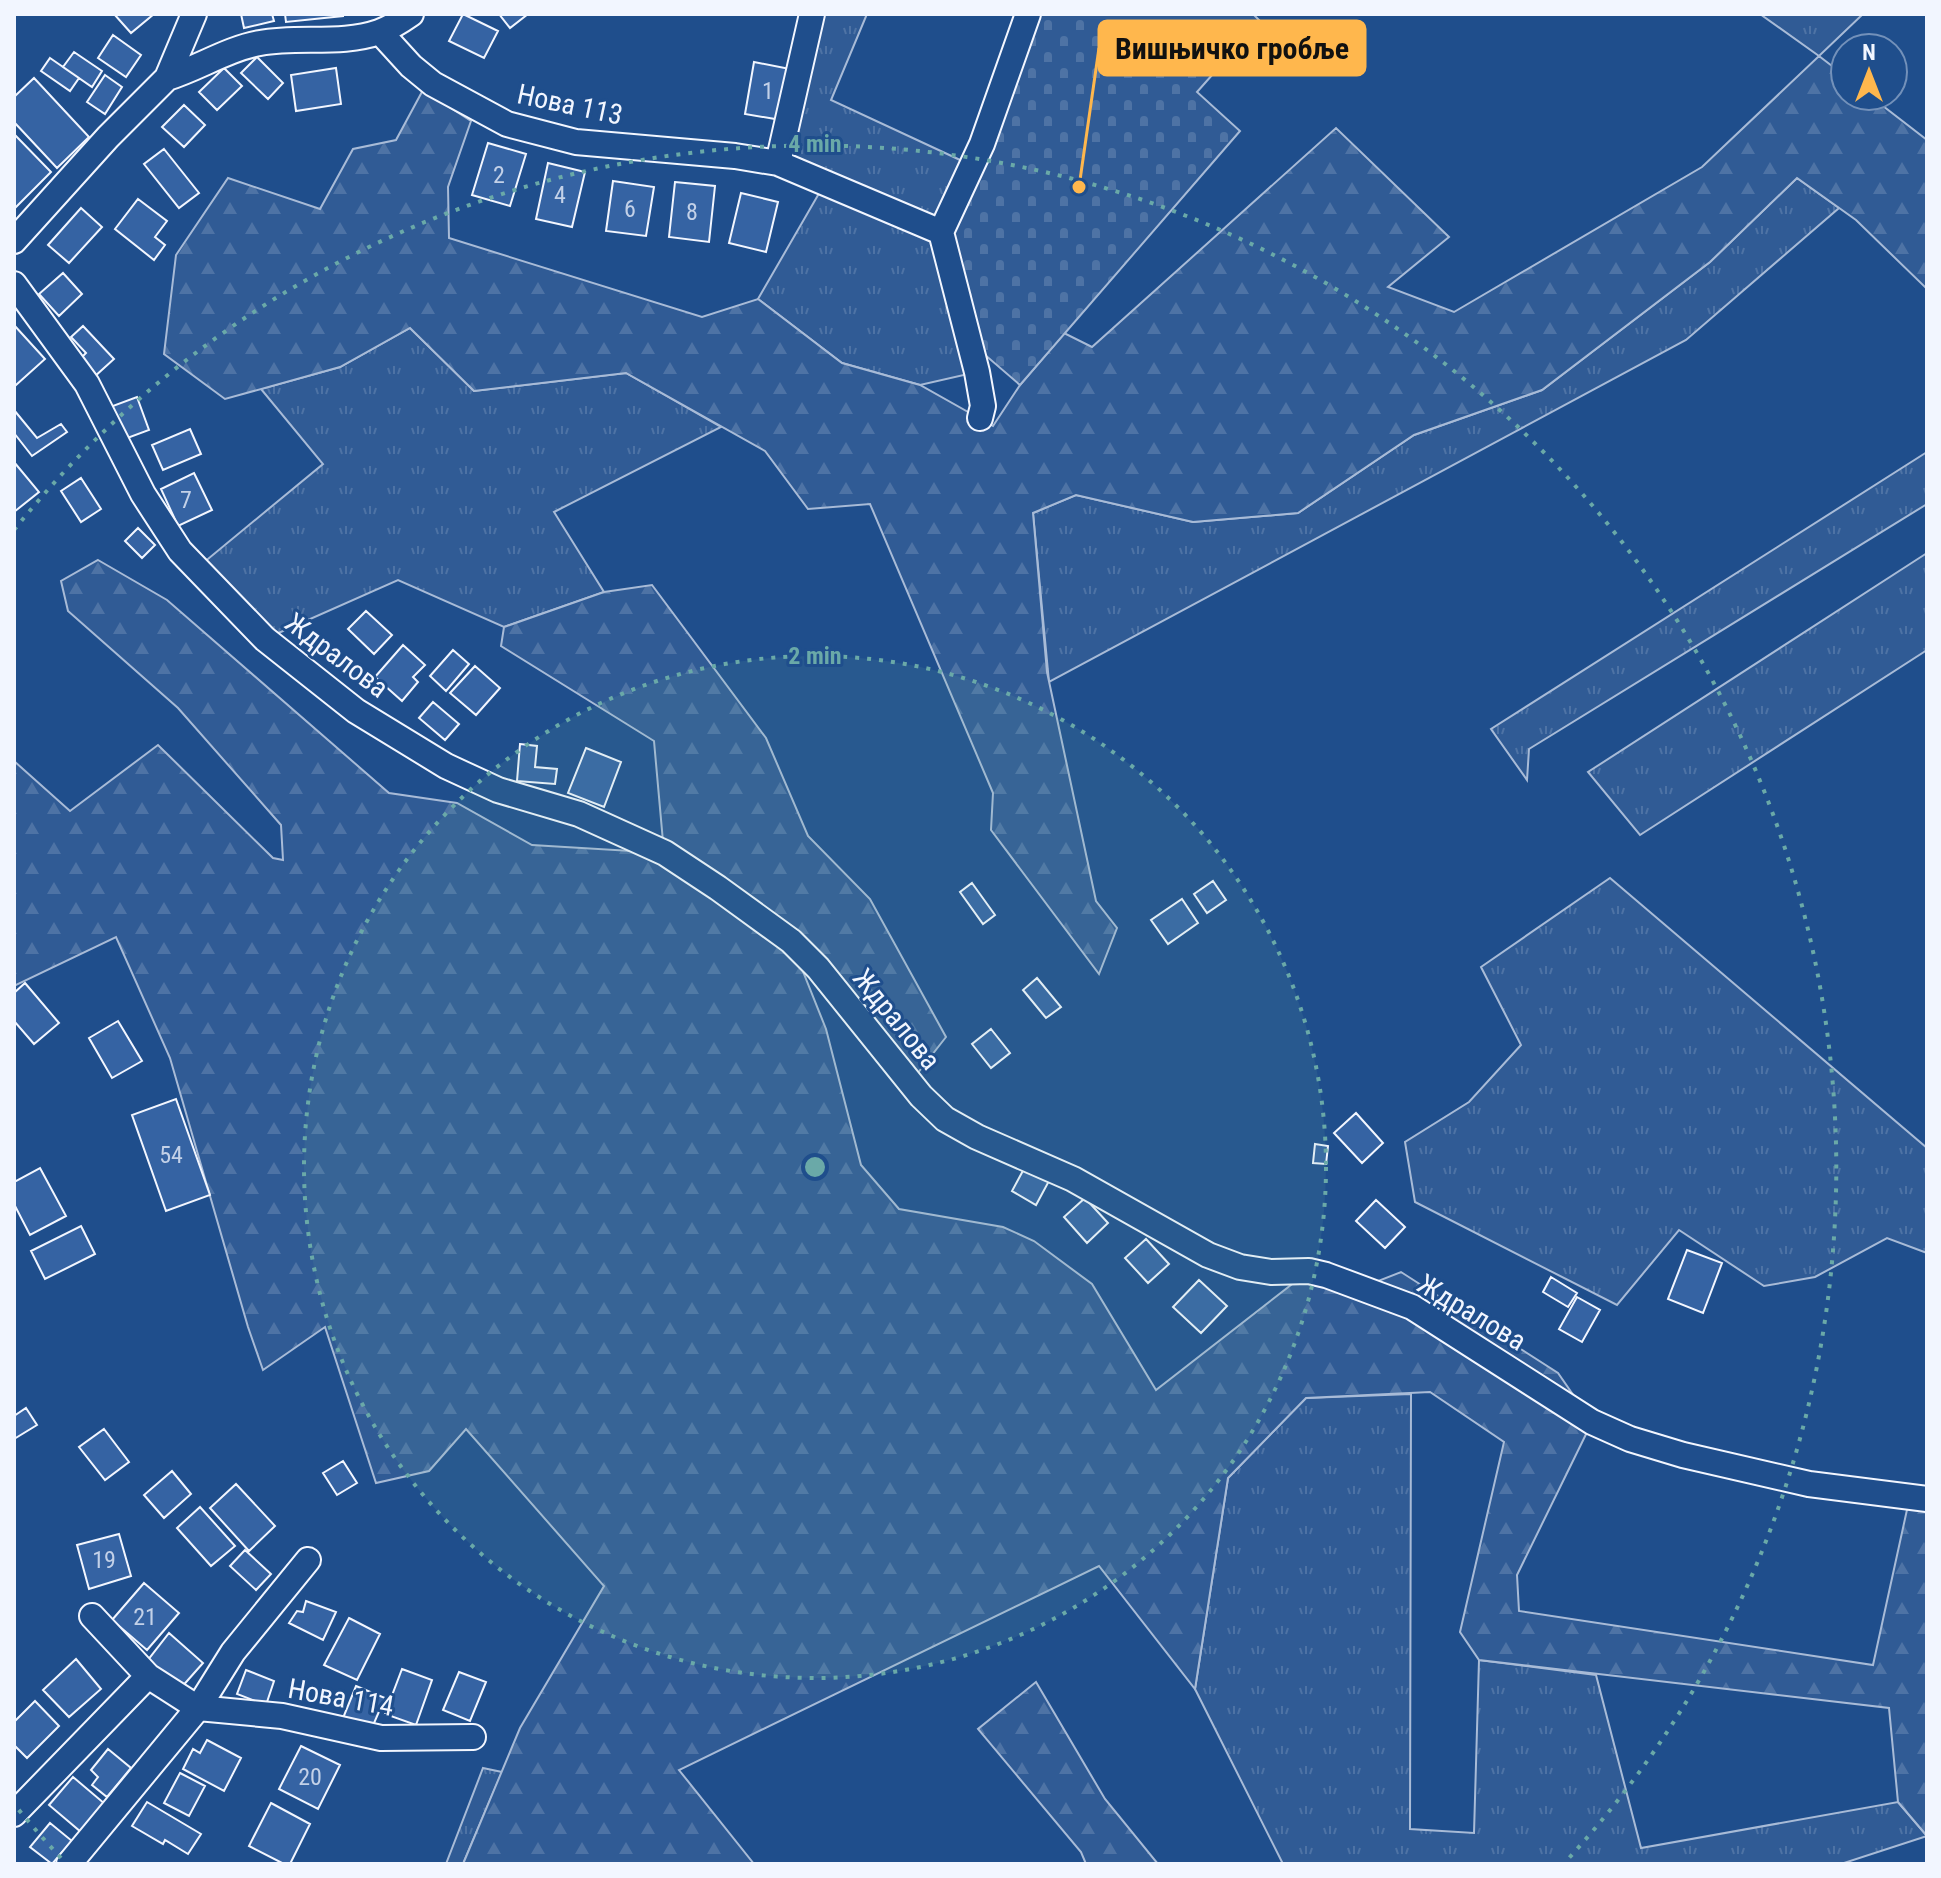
<svg xmlns="http://www.w3.org/2000/svg" width="1941" height="1878" font-family="'Roboto Condensed',sans-serif">
<style>
.grass{fill:url(#grass-tufts);stroke:#a8bbd7;stroke-width:2}
.forest{fill:url(#forest-firs);stroke:#a8bbd7;stroke-width:2}
.cemetery{fill:url(#cemetery-stones);stroke:#a8bbd7;stroke-width:2}
.building{fill:#3563a3;stroke:#f2f6ff;stroke-width:2}
.lines{fill:none;stroke-linecap:round;stroke-linejoin:round}
.minor-casing{stroke:#f2f6ff;stroke-width:28}
.minor{stroke:#1f4e8c;stroke-width:24}
.ring{fill:none;stroke:#6aa9a8;stroke-width:4;stroke-dasharray:4 8}
.labels{text-anchor:middle;stroke-width:6;stroke-linejoin:round;paint-order:stroke}
.number-label{font-size:24px;fill:#c3d1e8}
.street-label{font-size:28px;fill:#f2f6ff;stroke:#1f4e8c}
.centre{fill:#6aa9a8;stroke:#1f4e8c;stroke-width:4}
.ring-label{font-size:24px;text-anchor:middle;font-weight:bold;fill:#6aa9a8;stroke:#1f4e8c;stroke-width:6;stroke-linejoin:round;paint-order:stroke}
.leader{fill:none;stroke:#ffb74d;stroke-width:3}
.callout-dot{fill:#ffb74d;stroke:#1f4e8c;stroke-width:3}
.callout{fill:#ffb74d;stroke:#ffb74d;stroke-width:3}
.callout-label{font-size:30px;text-anchor:middle;font-weight:bold;fill:#111}
</style>
<defs>
<pattern id="grass-tufts" width="24" height="20" patternUnits="userSpaceOnUse" patternTransform="scale(2)"><rect width="24" height="20" fill="#305b95"/><path d="M3 7l-1-3M5 7V3M7 7l1-3M15 17l-1-3M17 17v-4M19 17l1-3" fill="none" stroke="#4e73a5"/></pattern>
<pattern id="forest-firs" width="22" height="20" patternUnits="userSpaceOnUse" patternTransform="scale(2)"><rect width="22" height="20" fill="#305b95"/><path d="M5 1l3.5 6h-7zM16 11l3.5 6h-7z" fill="#4e73a5"/></pattern>
<pattern id="cemetery-stones" width="16" height="16" patternUnits="userSpaceOnUse" patternTransform="scale(2)"><rect width="16" height="16" fill="#305b95"/><path d="M2 7V4a2 2 0 0 1 4 0v3zM10 15v-3a2 2 0 0 1 4 0v3z" fill="#4e73a5"/></pattern>
</defs>
<rect width="100%" height="100%" fill="#1f4e8c"/>
<path class="grass" d="M814,14H867L831,100L973,166L977,372L920,385L842,363L758,299L825,183L794,157Z
M1760,14H1863L1819,56Z
M1797,178L1839,208L1686,340L1049,682L1033,513L1076,495L1193,522L1298,513L1414,435L1542,390L1710,262Z
M410,328L474,391L626,373L721,427L554,512L604,592L504,627L398,580L265,639L197,568L323,464L261,389L340,367Z
M1927,452V504L1529,749L1527,780L1491,729Z
M1927,553V650L1640,835L1588,772Z
M1610,878L1927,1148V1253L1887,1238L1815,1277L1764,1286L1679,1230L1617,1305L1415,1202L1405,1142L1469,1102L1521,1045L1481,967Z
M1411,1394L1410,1829L1474,1833L1479,1660L1596,1675L1641,1848L1898,1802L1927,1836L1841,1864H1283L1195,1689L1228,1478L1306,1398Z
M483,1768L502,1772L463,1864H446Z"/>
<path class="forest" d="M1819,56L1845,76V96H1870L1927,140V289L1856,220L1797,178L1710,262L1542,390L1414,435L1298,513L1193,522L1076,495L1033,513L1047,672L1096,901L1117,928L1099,974L991,830L993,793L870,504L808,509L765,451L626,373L474,391L410,328L340,367L225,399L164,354L176,255L228,178L320,209L353,149L396,140L423,90L471,121L448,187L449,238L702,317L758,299L842,363L920,385L993,426L1020,385L1064,333L1092,347L1336,128L1449,237L1388,287L1454,312L1702,167Z
M98,560L167,600L389,793L457,803L532,845L664,853L654,741L501,646L504,627L604,592L652,585L766,738L808,836L870,899L946,1037L910,1083L792,944L826,1029L861,1165L899,1209L1003,1227L1034,1241L1092,1284L1156,1390L1309,1271L1363,1287L1401,1272L1558,1373L1592,1422L1517,1575L1519,1611L1873,1665L1910,1496L1927,1488V1836L1898,1802L1889,1708L1479,1660L1460,1632L1504,1442L1430,1392L1306,1398L1228,1478L1195,1689L1099,1566L679,1770L754,1864H463L520,1728L604,1586L466,1429L429,1471L376,1483L325,1327L263,1370L248,1327L170,1058L116,937L14,986V761L70,811L158,745L273,858L283,860L281,825L178,708L68,611L61,581Z
M1036,1682L1105,1799L1158,1864H1086L1081,1852L978,1729Z"/>
<path class="cemetery" d="M1033,14H1253L1260,21L1197,92L1240,131L1020,385L977,348L944,243Z"/>
<path class="building" d="M114,14H154L131,33Z
M241,14H272L274,21L244,28Z
M285,14H343V16L286,22Z
M463,14L498,31L484,58L449,41Z
M499,14H528L510,28Z
M113,35L141,55L126,77L98,58Z
M74,52L102,71L92,87L63,67Z
M257,57L283,83L268,99L241,73Z
M50,58L79,78L70,91L41,71Z
M754,62L790,69L781,120L745,114Z
M224,68L242,86L217,110L199,92Z
M336,68L341,104L296,111L291,75Z
M105,75L122,87L105,114L87,102Z
M34,78L89,137L57,168L14,122V97Z
M184,105L205,125L184,147L162,127Z
M14,134L51,172L14,209Z
M488,143L526,154L510,206L472,195Z
M164,149L199,193L179,208L144,164Z
M548,163L585,172L572,227L536,219Z
M613,181L654,187L646,236L606,231Z
M675,182L715,186L709,242L669,237Z
M741,193L778,202L766,252L729,243Z
M138,199L167,221L155,237L165,245L154,260L115,229Z
M81,208L102,227L69,263L48,245Z
M63,273L82,294L59,316L39,294Z
M14,325L45,359L16,385L14,384Z
M83,326L114,359L94,377L78,361L86,353L71,337Z
M137,397L149,430L122,440L110,407Z
M14,410L37,438L61,424L67,432L32,456L14,433Z
M190,429L201,454L163,470L152,445Z
M14,462L39,492L14,512Z
M194,473L212,510L178,526L161,489Z
M81,478L101,509L81,522L61,491Z
M138,528L155,545L142,558L125,541Z
M366,611L392,635L374,654L348,629Z
M403,645L425,665L413,677L418,682L402,701L375,677Z
M453,650L469,664L446,691L430,676Z
M475,666L500,688L476,715L450,693Z
M433,702L459,724L445,740L419,718Z
M520,744L537,746L535,767L557,769L555,784L517,781Z
M586,748L621,762L604,807L568,793Z
M1213,881L1226,900L1207,913L1194,894Z
M972,883L995,915L983,924L960,892Z
M1182,899L1198,923L1168,944L1151,920Z
M1037,978L1061,1007L1046,1018L1023,990Z
M25,983L59,1023L34,1044L14,1021V993Z
M118,1021L142,1061L112,1078L89,1038Z
M991,1029L1010,1053L991,1068L972,1044Z
M176,1099L210,1195L166,1211L132,1115Z
M1356,1113L1383,1143L1362,1163L1334,1133Z
M1315,1144L1328,1146L1326,1164L1313,1163Z
M1025,1167L1049,1181L1036,1205L1012,1191Z
M40,1168L66,1216L30,1235L14,1204V1182Z
M1085,1198L1108,1223L1087,1243L1064,1217Z
M1376,1200L1405,1227L1385,1248L1356,1221Z
M81,1226L95,1254L45,1279L31,1251Z
M1146,1239L1169,1264L1148,1283L1125,1258Z
M1687,1250L1722,1263L1703,1313L1668,1299Z
M1551,1277L1577,1293L1568,1307L1543,1292Z
M1199,1280L1227,1306L1201,1333L1173,1307Z
M1577,1297L1600,1310L1582,1342L1559,1329Z
M26,1408L37,1425L14,1439V1416Z
M104,1429L129,1462L105,1480L79,1447Z
M343,1461L357,1483L337,1495L323,1473Z
M172,1471L191,1494L164,1518L144,1495Z
M236,1484L275,1526L249,1551L210,1508Z
M200,1507L235,1546L211,1566L177,1528Z
M119,1534L131,1576L89,1589L77,1545Z
M245,1550L271,1574L256,1590L230,1566Z
M144,1583L179,1613L147,1650L112,1620Z
M306,1601L336,1612L323,1640L289,1623L297,1611L303,1612Z
M349,1618L380,1634L357,1680L324,1665Z
M169,1633L203,1663L180,1689L148,1660Z
M76,1659L101,1689L69,1717L43,1690Z
M402,1669L432,1680L416,1725L385,1714Z
M246,1670L274,1681L266,1705L237,1694Z
M459,1672L486,1682L470,1721L443,1710Z
M356,1686L385,1698L371,1730L343,1718Z
M35,1701L59,1726L27,1758L14,1745V1722Z
M207,1740L241,1758L224,1791L183,1769L193,1749L200,1753Z
M301,1746L340,1765L318,1809L279,1789Z
M108,1749L131,1768L107,1797L92,1785L98,1777L91,1770Z
M180,1773L205,1786L189,1816L164,1803Z
M73,1777L105,1804L81,1832L49,1805Z
M147,1802L201,1834L188,1854L165,1840L163,1844L132,1826Z
M271,1803L310,1824L290,1864H284L249,1846Z
M50,1823L72,1841L52,1864L30,1847Z"/>
<g class="lines">
<g class="minor-casing">
<path id="minor" d="M380,32L411,66L433,84L507,124L576,142L735,156L778,163L941,232
M167,78C199,68 227,49 260,43C299,36 342,45 379,32C390,28 401,21 411,14
M778,163L812,14
M14,241L108,137L167,78L194,14
M14,284L87,384L143,494L180,551L265,639L356,711L446,766L498,790L579,814L665,853L718,888L791,941L818,968L921,1096L945,1119L977,1137L1073,1179L1208,1255L1240,1267L1271,1272L1309,1271L1326,1275L1412,1307L1592,1422L1630,1439L1683,1455L1809,1484L1927,1499
M980,418L983,406L977,372L941,232L982,144L1028,14
M92,1616L148,1676L198,1708L282,1716L381,1738L473,1737
M14,1814L148,1676
M69,1864L198,1708L233,1652L308,1560"/>
</g>
<use href="#minor" class="minor"/>
</g>
<circle cx="815" cy="1167" r="511" fill="#6aa9a8" fill-opacity=".12"/>
<g class="ring">
<circle cx="815" cy="1167" r="511"/>
<path d="M61 1858A1023 1023 0 0 1 14 1804M14 530A1023 1023 0 1 1 1569 1858"/>
</g>
<g class="labels">
<g class="number-label">
<text x="768" y="99">1</text>
<text x="499" y="183">2</text>
<text x="560" y="203">4</text>
<text x="630" y="217">6</text>
<text x="692" y="220">8</text>
<text x="186" y="508">7</text>
<text x="171" y="1163">54</text>
<text x="104" y="1568">19</text>
<text x="145" y="1625">21</text>
<text x="310" y="1785">20</text>
</g>
<g class="street-label">
<text transform="translate(570 104) rotate(12)" y="10">Нова 113</text>
<text transform="translate(337 655) rotate(37)" y="10">Ждралова</text>
<text transform="translate(897 1019) rotate(51)" y="10">Ждралова</text>
<text transform="translate(1472 1312) rotate(31)" y="10">Ждралова</text>
<text transform="translate(341 1697) rotate(10)" y="10">Нова 114</text>
</g>
</g>
<circle cx="815" cy="1167" r="12" class="centre"/>
<g class="ring-label">
<text x="815" y="152">4 min</text>
<text x="815" y="664">2 min</text>
</g>
<path class="leader" d="M1079 187L1099 48"/>
<circle class="callout-dot" cx="1079" cy="187" r="8"/>
<rect class="callout" x="1099" y="21" width="266" height="54" rx="8"/>
<g class="callout-label">
<text x="1232" y="59">Вишњичко гробље</text>
</g>
<rect width="1941" height="1878" fill="none" stroke="#f2f6ff" stroke-width="32"/>
<g transform="translate(1869 72)"><circle r="38" fill="#1f4e8c" stroke="#7391ba" stroke-width="2"/>
<path d="M0-6L14 30L0 20L-14 30Z" fill="#ffb74d"/>
<text y="-12" font-size="22" font-weight="bold" text-anchor="middle" fill="#f2f6ff">N</text>
</g>
</svg>
